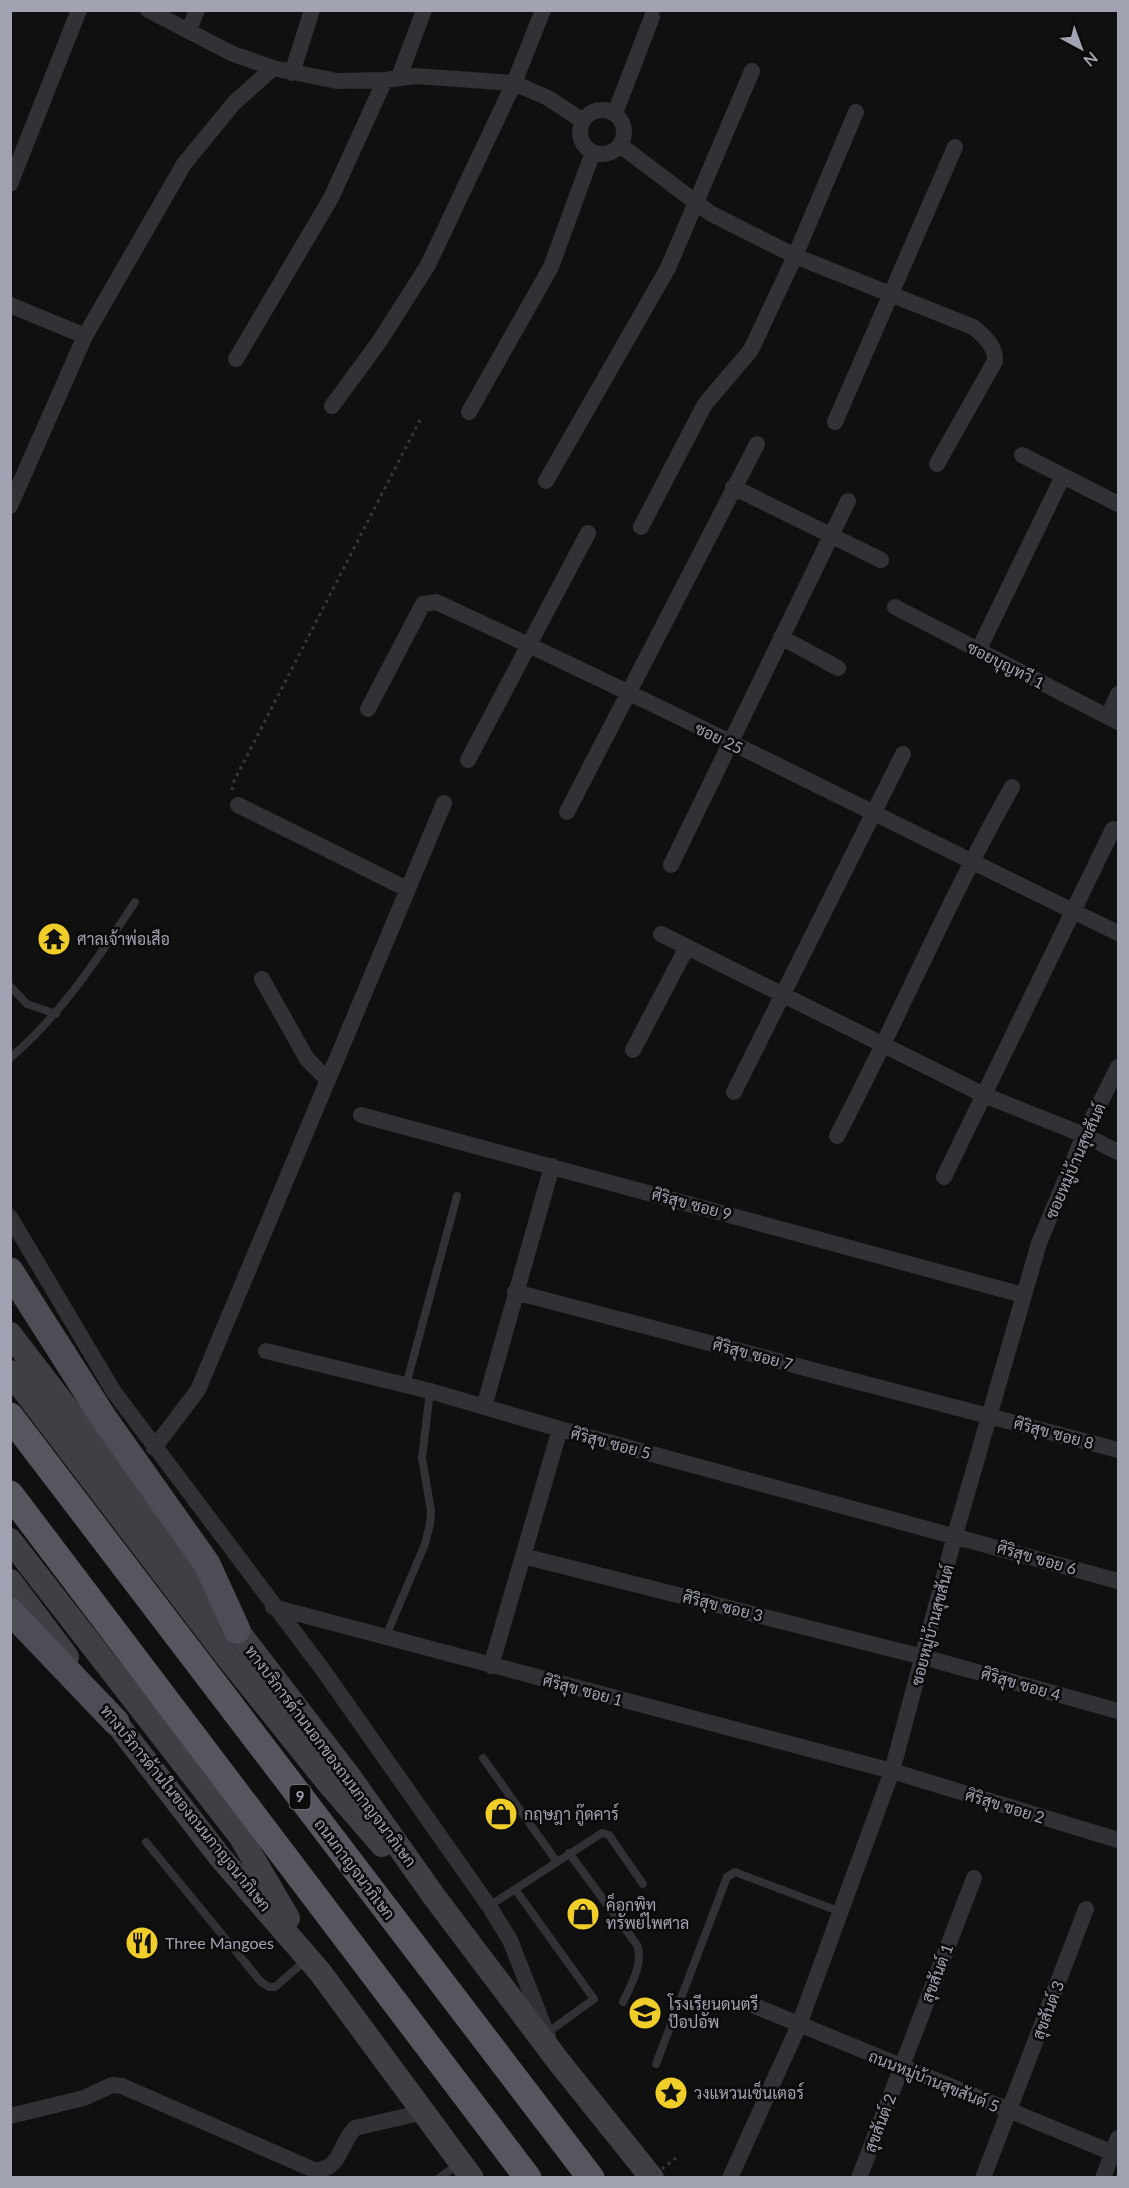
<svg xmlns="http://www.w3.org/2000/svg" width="1129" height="2188" font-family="Lato,Sarabun,sans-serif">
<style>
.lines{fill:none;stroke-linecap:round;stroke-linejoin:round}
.path{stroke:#37383d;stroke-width:3;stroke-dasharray:3 4.5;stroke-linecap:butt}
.service{stroke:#313136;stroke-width:8}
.minor{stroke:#313136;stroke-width:16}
.secondary{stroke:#3f3f46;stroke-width:24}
.primary{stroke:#4d4d55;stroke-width:27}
.trunk{stroke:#55565e;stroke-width:27}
.path-bridge{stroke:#37383d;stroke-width:3;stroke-dasharray:3 4.5;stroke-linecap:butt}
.labels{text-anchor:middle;stroke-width:5;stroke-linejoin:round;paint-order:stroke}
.shield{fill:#0b0b0c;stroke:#747580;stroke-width:1.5}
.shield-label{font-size:15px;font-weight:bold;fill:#a1a3b2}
.street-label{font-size:16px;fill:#a1a3b2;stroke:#0b0b0c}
.poi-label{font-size:16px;fill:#a1a3b2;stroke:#0b0b0c;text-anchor:start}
</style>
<rect width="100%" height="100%" fill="#101011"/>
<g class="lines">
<path class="path" d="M232,790L234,781L420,420"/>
<path class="service" d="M10,986L27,1004L56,1014
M10,1058C62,1014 98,958 135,902
M406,1385L457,1196
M386,1636L425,1544L430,1524L431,1511L422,1458L430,1391
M483,1758L557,1862
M146,1842L261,1982L269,1987H275L306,1960
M569,1853L637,1945C644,1963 631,1985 623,2002
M515,1889L594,1999L547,2033
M489,1906L602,1833L609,1835L643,1884
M656,2064L727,1877L735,1872L841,1912
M439,2178L458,2164"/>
<path class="minor" d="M148,10L233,54L273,68
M189,30L197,10
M292,73L312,10
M399,77L424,10
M580 132a22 22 0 1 1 44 0a22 22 0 1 1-44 0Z
M615,113L652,17
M620,145L710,213L795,256L973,327C984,336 996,346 995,361L937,464
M10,184L79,10
M10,305L85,336
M236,359L331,198L385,80
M332,406L379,342L428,265L514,83L543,10
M469,412L551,267L593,152
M835,422L955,147
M1022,455L1118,504
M546,481L668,268L752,71
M733,487L881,560
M10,506L85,336L184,164L234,103L273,68L337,81L385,80L415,76L514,83L548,98L583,121
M641,527L705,404L751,350L795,256L856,112
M895,607L1118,722
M781,637L838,668
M978,651L1063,476
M368,709L423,604L436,602C666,707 891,823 1118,933
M1108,717L1118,694
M468,760L588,533
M238,805L407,889
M567,812L757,444
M671,865L848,501
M661,934L984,1095L1084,1135L1118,1152
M262,979L307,1059L327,1079
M633,1050L687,947
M734,1092L903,754
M361,1115L1023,1295
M837,1136C898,1020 948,900 1012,787
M944,1177L1113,829
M10,1217L114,1392L323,1670L489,1906L510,1940L548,2037
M515,1292L1118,1450
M266,1351L430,1391L560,1429L1118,1581
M484,1407L552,1166
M154,1448L198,1390L444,803
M523,1556L923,1657L1118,1711
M273,1607L892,1771L1118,1840
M491,1666L560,1429
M750,2004L1118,2155
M10,2116L84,2098L112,2085L122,2086L314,2170C341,2171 339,2144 355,2128L424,2112
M730,2178L799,2025L892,1771L955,1535L1039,1243L1084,1135L1118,1067
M859,2178L974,1878
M983,2178L1086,1909
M1103,2178L1118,2138"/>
<path class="secondary" d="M10,1334L349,1776L433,1895L559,2062L652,2178
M10,1372L228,1658L329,1784L382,1845
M10,1540L240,1836L288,1918
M10,1581L67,1657
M104,1707L220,1857L320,1972L472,2178"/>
<path class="primary" d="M10,1271L103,1417L207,1564L237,1630
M10,1611L116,1722"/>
<path class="trunk" d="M10,1416L591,2178
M10,1494L528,2178"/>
<path class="path-bridge" d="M650,2178L676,2158"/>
</g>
<defs>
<g id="temple-disc" transform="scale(1.725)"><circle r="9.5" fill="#f0cd29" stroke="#0b0b0c"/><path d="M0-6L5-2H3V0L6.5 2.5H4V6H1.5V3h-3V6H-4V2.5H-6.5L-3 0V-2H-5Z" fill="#111"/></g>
<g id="shop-disc" transform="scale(1.725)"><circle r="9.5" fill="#f0cd29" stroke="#0b0b0c"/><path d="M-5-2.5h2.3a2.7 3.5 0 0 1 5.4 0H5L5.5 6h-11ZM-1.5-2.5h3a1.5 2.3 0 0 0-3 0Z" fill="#111"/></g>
<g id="restaurant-disc" transform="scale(1.725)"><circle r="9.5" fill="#f0cd29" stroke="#0b0b0c"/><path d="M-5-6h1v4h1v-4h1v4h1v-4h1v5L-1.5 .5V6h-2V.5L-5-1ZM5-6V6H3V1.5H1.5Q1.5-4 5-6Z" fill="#111"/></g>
<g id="school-disc" transform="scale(1.725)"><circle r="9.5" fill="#f0cd29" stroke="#0b0b0c"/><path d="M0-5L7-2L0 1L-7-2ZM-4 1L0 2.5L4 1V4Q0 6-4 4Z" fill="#111"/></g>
<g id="sight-disc" transform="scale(1.725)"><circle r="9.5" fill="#f0cd29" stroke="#0b0b0c"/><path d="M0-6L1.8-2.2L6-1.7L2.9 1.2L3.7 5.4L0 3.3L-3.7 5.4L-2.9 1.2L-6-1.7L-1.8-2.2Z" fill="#111"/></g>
</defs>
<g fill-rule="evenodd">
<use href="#temple-disc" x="54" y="939"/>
<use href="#shop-disc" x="501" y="1814"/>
<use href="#shop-disc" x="583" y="1914"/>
<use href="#restaurant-disc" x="142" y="1943"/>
<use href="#school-disc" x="645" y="2013"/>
<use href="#sight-disc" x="671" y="2093"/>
</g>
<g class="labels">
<rect class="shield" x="289.5" y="1785" width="21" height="24" rx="4.5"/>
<g class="shield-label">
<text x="300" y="1802">9</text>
</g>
<g class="street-label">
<text transform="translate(1006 665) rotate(27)" y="6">ซอยบุญทวี 1</text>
<text transform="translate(719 738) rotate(26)" y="6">ซอย 25</text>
<text transform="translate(1075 1161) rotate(-66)" y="6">ซอยหมู่บ้านสุขสันต์</text>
<text transform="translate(692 1204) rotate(15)" y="6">ศิริสุข ซอย 9</text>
<text transform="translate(753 1354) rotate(15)" y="6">ศิริสุข ซอย 7</text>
<text transform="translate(1054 1433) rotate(15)" y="6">ศิริสุข ซอย 8</text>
<text transform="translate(611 1443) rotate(15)" y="6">ศิริสุข ซอย 5</text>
<text transform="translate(1037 1558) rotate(16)" y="6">ศิริสุข ซอย 6</text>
<text transform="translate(723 1606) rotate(14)" y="6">ศิริสุข ซอย 3</text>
<text transform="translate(932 1625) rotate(-75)" y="6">ซอยหมู่บ้านสุขสันต์</text>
<text transform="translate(1021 1684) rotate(16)" y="6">ศิริสุข ซอย 4</text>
<text transform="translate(583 1690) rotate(15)" y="6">ศิริสุข ซอย 1</text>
<text transform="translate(331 1756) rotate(53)" y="6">ทางบริการด้านนอกของถนนกาญจนาภิเษก</text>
<text transform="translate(1005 1806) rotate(17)" y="6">ศิริสุข ซอย 2</text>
<text transform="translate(186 1808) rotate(51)" y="6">ทางบริการด้านในของถนนกาญจนาภิเษก</text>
<text transform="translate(355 1869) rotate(53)" y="6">ถนนกาญจนาภิเษก</text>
<text transform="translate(937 1973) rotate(-69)" y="6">สุขสันต์ 1</text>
<text transform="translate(1048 2010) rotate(-69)" y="6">สุขสันต์ 3</text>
<text transform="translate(934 2081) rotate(22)" y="6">ถนนหมู่บ้านสุขสันต์ 5</text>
<text transform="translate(880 2123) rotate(-69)" y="6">สุขสันต์ 2</text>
</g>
<g class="poi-label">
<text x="77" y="945">ศาลเจ้าพ่อเสือ</text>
<text x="524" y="1820">กฤษฎา กู๊ดคาร์</text>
<text x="606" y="1911">ค็อกพิท<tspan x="606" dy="18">ทรัพย์ไพศาล</tspan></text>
<text x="165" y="1949">Three Mangoes</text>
<text x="668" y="2010">โรงเรียนดนตรี<tspan x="668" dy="18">ป๊อปอัพ</tspan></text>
<text x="694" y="2099">วงแหวนเซ็นเตอร์</text>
</g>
</g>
<rect width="1129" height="2188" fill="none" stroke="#a1a3b2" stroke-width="24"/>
<g transform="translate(1081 48) rotate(139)" stroke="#0b0b0c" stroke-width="4.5" paint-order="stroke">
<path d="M0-4.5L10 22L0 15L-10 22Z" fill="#a1a3b2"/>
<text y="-9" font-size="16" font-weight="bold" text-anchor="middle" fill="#a1a3b2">N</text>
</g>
</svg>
